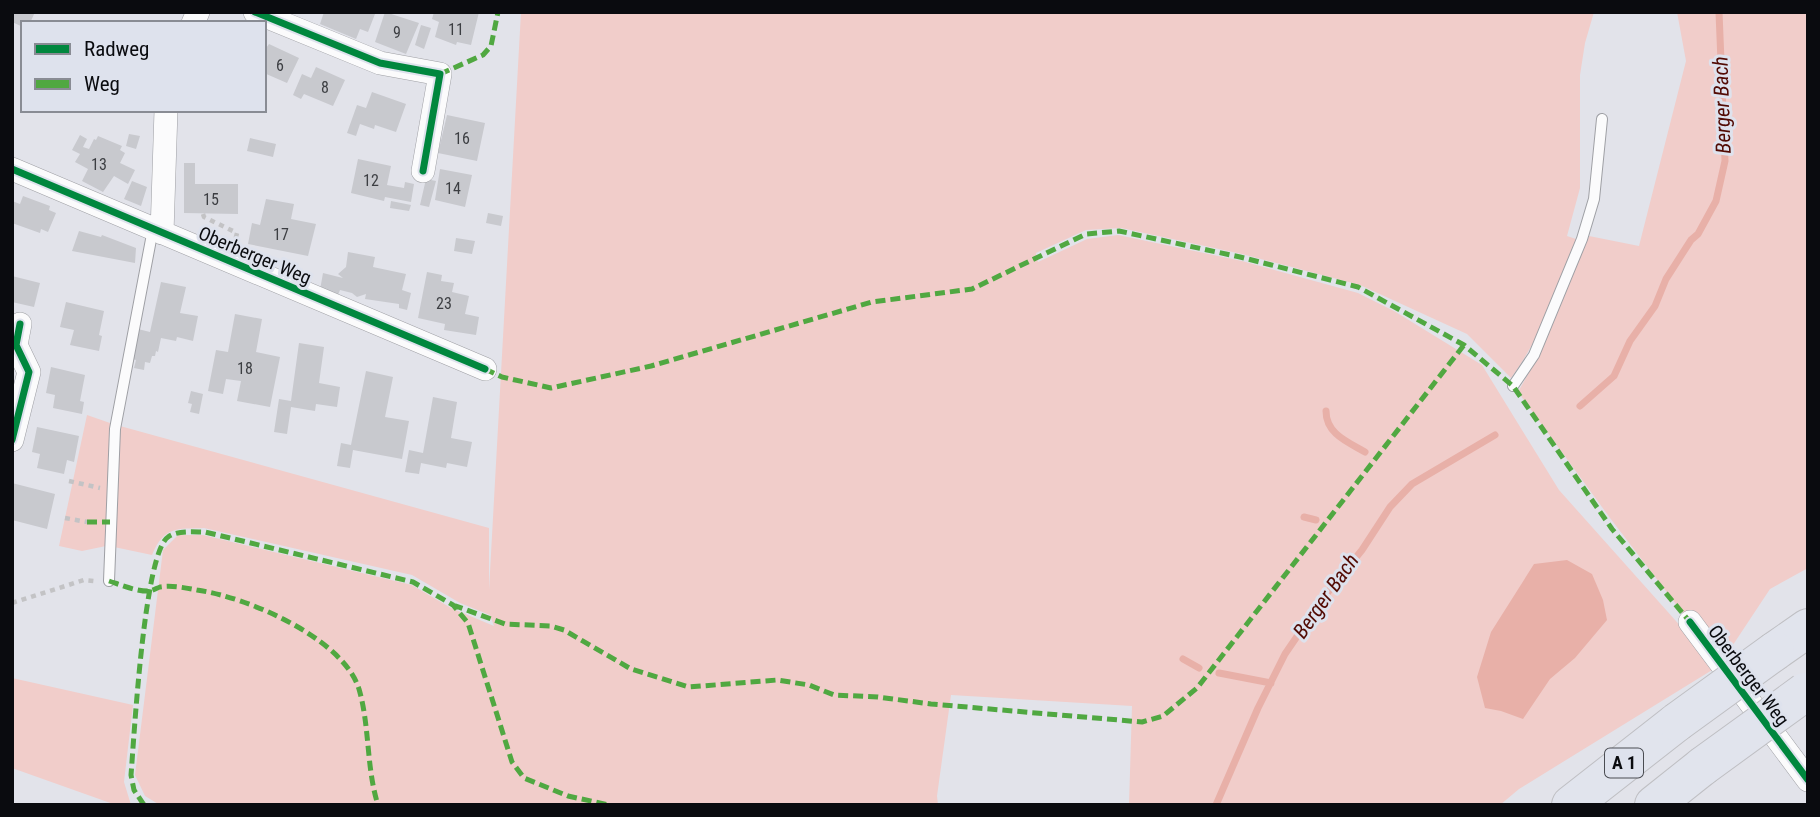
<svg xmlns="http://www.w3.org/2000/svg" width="1820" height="817" font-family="'Roboto Condensed',sans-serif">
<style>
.green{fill:#f1cdca}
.water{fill:#e8b0a8}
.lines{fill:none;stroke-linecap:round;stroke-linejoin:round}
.stream{stroke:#e8b0a8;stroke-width:7}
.building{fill:#c8c9ce}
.service-casing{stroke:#9e9fa4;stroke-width:12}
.minor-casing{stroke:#9e9fa4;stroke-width:24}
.motorway-casing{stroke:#bfbfc3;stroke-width:40}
.path{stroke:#c3c3c5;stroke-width:4.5;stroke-dasharray:5 5;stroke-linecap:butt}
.service{stroke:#fbfbfc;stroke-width:10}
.minor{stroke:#fbfbfc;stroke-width:23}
.motorway{stroke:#e1e4ed;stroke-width:38}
.motorway-bridge-casing{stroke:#bfbfc3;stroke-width:40;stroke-linecap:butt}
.motorway-bridge{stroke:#e1e4ed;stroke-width:38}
.quiet{stroke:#50a841;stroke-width:5;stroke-dasharray:10 5;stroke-linecap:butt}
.cycleway-casing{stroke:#dee2ed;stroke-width:11}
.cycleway{stroke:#00873e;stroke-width:7}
.labels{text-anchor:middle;stroke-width:6;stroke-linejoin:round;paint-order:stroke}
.number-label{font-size:16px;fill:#3c3e42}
.shield{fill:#dee2ed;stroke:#4a4c52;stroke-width:2}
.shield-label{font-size:18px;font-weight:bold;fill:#0a0b0f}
.street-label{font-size:19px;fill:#0a0b0f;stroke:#dee2ed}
.water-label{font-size:21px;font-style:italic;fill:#520b04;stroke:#dee2ed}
</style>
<rect width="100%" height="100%" fill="#e2e3ea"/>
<path class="green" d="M521,12H1594L1585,43L1580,75V188L1567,236L1576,239C1558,287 1542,336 1511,378L1467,334L1360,285L1242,254L1121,228L1086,230L1036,253L1038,262L1087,239L1118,235L1242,261L1358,293L1394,311L1482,365L1559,490L1717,667L1519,789L1500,805H1129L1132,706L951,695L937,796L938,805H160L145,796L135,775L163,550L178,535H203L412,585L451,608L494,626L490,615L460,603L412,575L204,528C177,529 164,526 152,555L114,547L120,426L489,528V590Z
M1677,12H1808V568L1770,589L1721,663L1610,518L1518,392L1542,349L1589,236L1639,246L1686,61Z
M87,415L110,423L106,546L82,551L59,546Z
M12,678L133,705L124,782L131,805H116L12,768Z"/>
<path class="water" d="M1567,560L1592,574L1603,600L1607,620L1575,658L1550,679L1523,719L1501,711L1485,708L1477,677L1491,632L1534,564Z"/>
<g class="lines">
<path class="stream" d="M1580,406L1614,376L1630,341L1655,306L1666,279L1691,240L1698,234L1716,201L1725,161L1719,12
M1326,411C1326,434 1348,442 1365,452
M1304,517L1316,520
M1183,659L1199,668
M1219,673L1271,683
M1216,805L1258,708L1285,654L1324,597L1362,550L1390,507L1412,484L1495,435"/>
</g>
<path class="building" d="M12,12H35L30,23H23V27L12,22Z
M324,12H369L375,14L368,32L360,29L356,39L320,24Z
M385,12L419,23L406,54L375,42Z
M434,12H479L471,45L457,42L456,45L435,37L439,22L432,19Z
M421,25L431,28L424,49L415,45Z
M269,44L299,58L287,83L264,73V51Z
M316,67L345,80L333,106L304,94L301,99L293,95L302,74L311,78Z
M372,92L406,104L396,132L375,125L374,129L360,124L356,136L347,133L357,105L366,108Z
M447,115L485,123L477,161L438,153Z
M129,134L140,136L136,149L126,146Z
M80,135L87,139L83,147L89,149L94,139L96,140L98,136L122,146L120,150L125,153L120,163L135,170L128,184L114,176L103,192L82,181L88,169L75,162L80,154L72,150Z
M250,138L276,144L273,157L247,151Z
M358,159L391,166L387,185L404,188L405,182L414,184L411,202L385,197L384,201L351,193Z
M184,163H195V184H238V214L184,213Z
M440,169L472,175L465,207L435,200Z
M426,179L436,181L429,207L420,205Z
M132,181L147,187L141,206L124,199Z
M23,196L50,206L49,210L56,213L48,232L41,229L40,233L12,223V201L20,204Z
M266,199L294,204L291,219L316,224L308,256L248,244L252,223L260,225Z
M391,201L411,205L409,211L390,208Z
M488,213L503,216L501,226L486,223Z
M79,231L101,237L102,235L136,248L135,263L72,251Z
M456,238L475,241L472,254L454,251Z
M348,252L375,257L373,267L406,274L402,290L411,293L407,310L399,308V304L365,299L366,294L357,297L352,293L340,290L338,295L320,290L323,273L343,278L338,274L346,267Z
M427,272L442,275L441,281L454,283L452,292L469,296L465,314L479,317L476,335L444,330L445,324L418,318Z
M12,276L40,283L34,307L12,302Z
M161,282L186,287L180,313L198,316L193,341L177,337L176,341L161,338L158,352L156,351L155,356H152L150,363L145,362L144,370L134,368L136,360L132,359L138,329L150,332Z
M66,302L104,311L99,335L102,336L99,351L70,345L74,330L60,327Z
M235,314L262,319L256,352L280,357L270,407L237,401L241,381L226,379L223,394L208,391L216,350L228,352Z
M299,343L324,347L319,383L340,387L337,407L316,404L315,411L291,407L287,434L274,432L279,399L291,401Z
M51,367L85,375L80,401L84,402L82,414L53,408L55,395L46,393Z
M366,371L393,377L385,417L409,421L402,459L353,450L350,468L337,466L341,443L351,445Z
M191,391L203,394L199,414L190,412L192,404L188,403Z
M433,397L457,402L451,438L472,442L467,467L447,463L446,468L421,463L419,474L405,472L409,450L423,453Z
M37,427L79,436L74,462L67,460L64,474L37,468L40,454L32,452Z
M12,483L55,494L47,529L12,520Z"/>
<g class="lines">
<g class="service-casing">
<path id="service" d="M1513,386L1534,355L1582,239L1594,199L1602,119
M109,581L115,429L153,229"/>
</g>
<g class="minor-casing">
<path id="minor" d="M255,12L380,63L440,74L423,171
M193,23L198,12
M12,169L485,369
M162,233L166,110
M12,440L29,372L16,345L20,324
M1690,622L1808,780"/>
</g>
<g class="motorway-casing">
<path id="motorway" d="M1775,651L1808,628
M1571,805L1677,722
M1654,805L1703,766"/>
</g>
<path class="path" d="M203,214L204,217L237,233L235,241
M69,481L100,488
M65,518L87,522
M12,603L84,580L94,581"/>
<use href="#service" class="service"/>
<use href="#minor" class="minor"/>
<use href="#motorway" class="motorway"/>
<g class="motorway-bridge-casing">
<path id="motorway-bridge" d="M1677,722L1775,651
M1703,766L1805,692"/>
</g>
<use href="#motorway-bridge" class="motorway-bridge"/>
<path class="quiet" d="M440,74L483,55L491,46L498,12
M485,369L502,377L551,388L651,366L872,302L972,289L1086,234L1119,231L1240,257L1358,287L1464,345L1513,386L1612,529L1690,622
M87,522H110
M109,581C121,585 138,592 150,591C154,590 157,588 160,587C172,585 186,588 197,590C247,597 343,638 359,689C370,727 366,767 378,805
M453,605L505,624L551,626L564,630L631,669L689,687L777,680L809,685L834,695L878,697L931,704L1142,722L1163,716L1197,688L1464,345
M144,805L134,790L131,775C134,739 144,553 168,537C178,530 194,532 205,532L413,582L453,605L468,623L512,762L524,778L568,796L609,805"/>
<g class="cycleway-casing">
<path id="cycleway" d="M255,12L380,63L440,74L423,171
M12,169L485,369
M12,440L29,372L16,345L20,324
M1690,622L1808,780"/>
</g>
<use href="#cycleway" class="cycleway"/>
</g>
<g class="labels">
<g class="number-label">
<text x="456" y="35">11</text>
<text x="397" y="38">9</text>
<text x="280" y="71">6</text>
<text x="325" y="93">8</text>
<text x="462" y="144">16</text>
<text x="99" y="170">13</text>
<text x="371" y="186">12</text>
<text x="453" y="194">14</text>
<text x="211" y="205">15</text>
<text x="281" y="240">17</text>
<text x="444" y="309">23</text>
<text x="245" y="374">18</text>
</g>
<rect class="shield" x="1605" y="748.5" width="38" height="29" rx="5"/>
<g class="shield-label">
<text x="1624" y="769">A 1</text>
</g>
<g class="street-label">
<text transform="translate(255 255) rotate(23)" y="7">Oberberger Weg</text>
<text transform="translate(1749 675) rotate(53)" y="7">Oberberger Weg</text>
</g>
<g class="water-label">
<text transform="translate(1722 105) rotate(-92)" y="7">Berger Bach</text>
<text transform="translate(1326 596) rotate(-55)" y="7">Berger Bach</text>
</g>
</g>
<rect width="1820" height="817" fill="none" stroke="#0a0b0f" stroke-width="28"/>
<rect x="21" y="21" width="245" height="91" fill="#dee2ed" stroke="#898c94" stroke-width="2"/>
<rect x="35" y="44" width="35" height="10" fill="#00873e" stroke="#898c94" stroke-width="2"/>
<text x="84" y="56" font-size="21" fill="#0a0b0f">Radweg</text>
<rect x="35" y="79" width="35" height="10" fill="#50a841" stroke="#898c94" stroke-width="2"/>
<text x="84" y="91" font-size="21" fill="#0a0b0f">Weg</text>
</svg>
